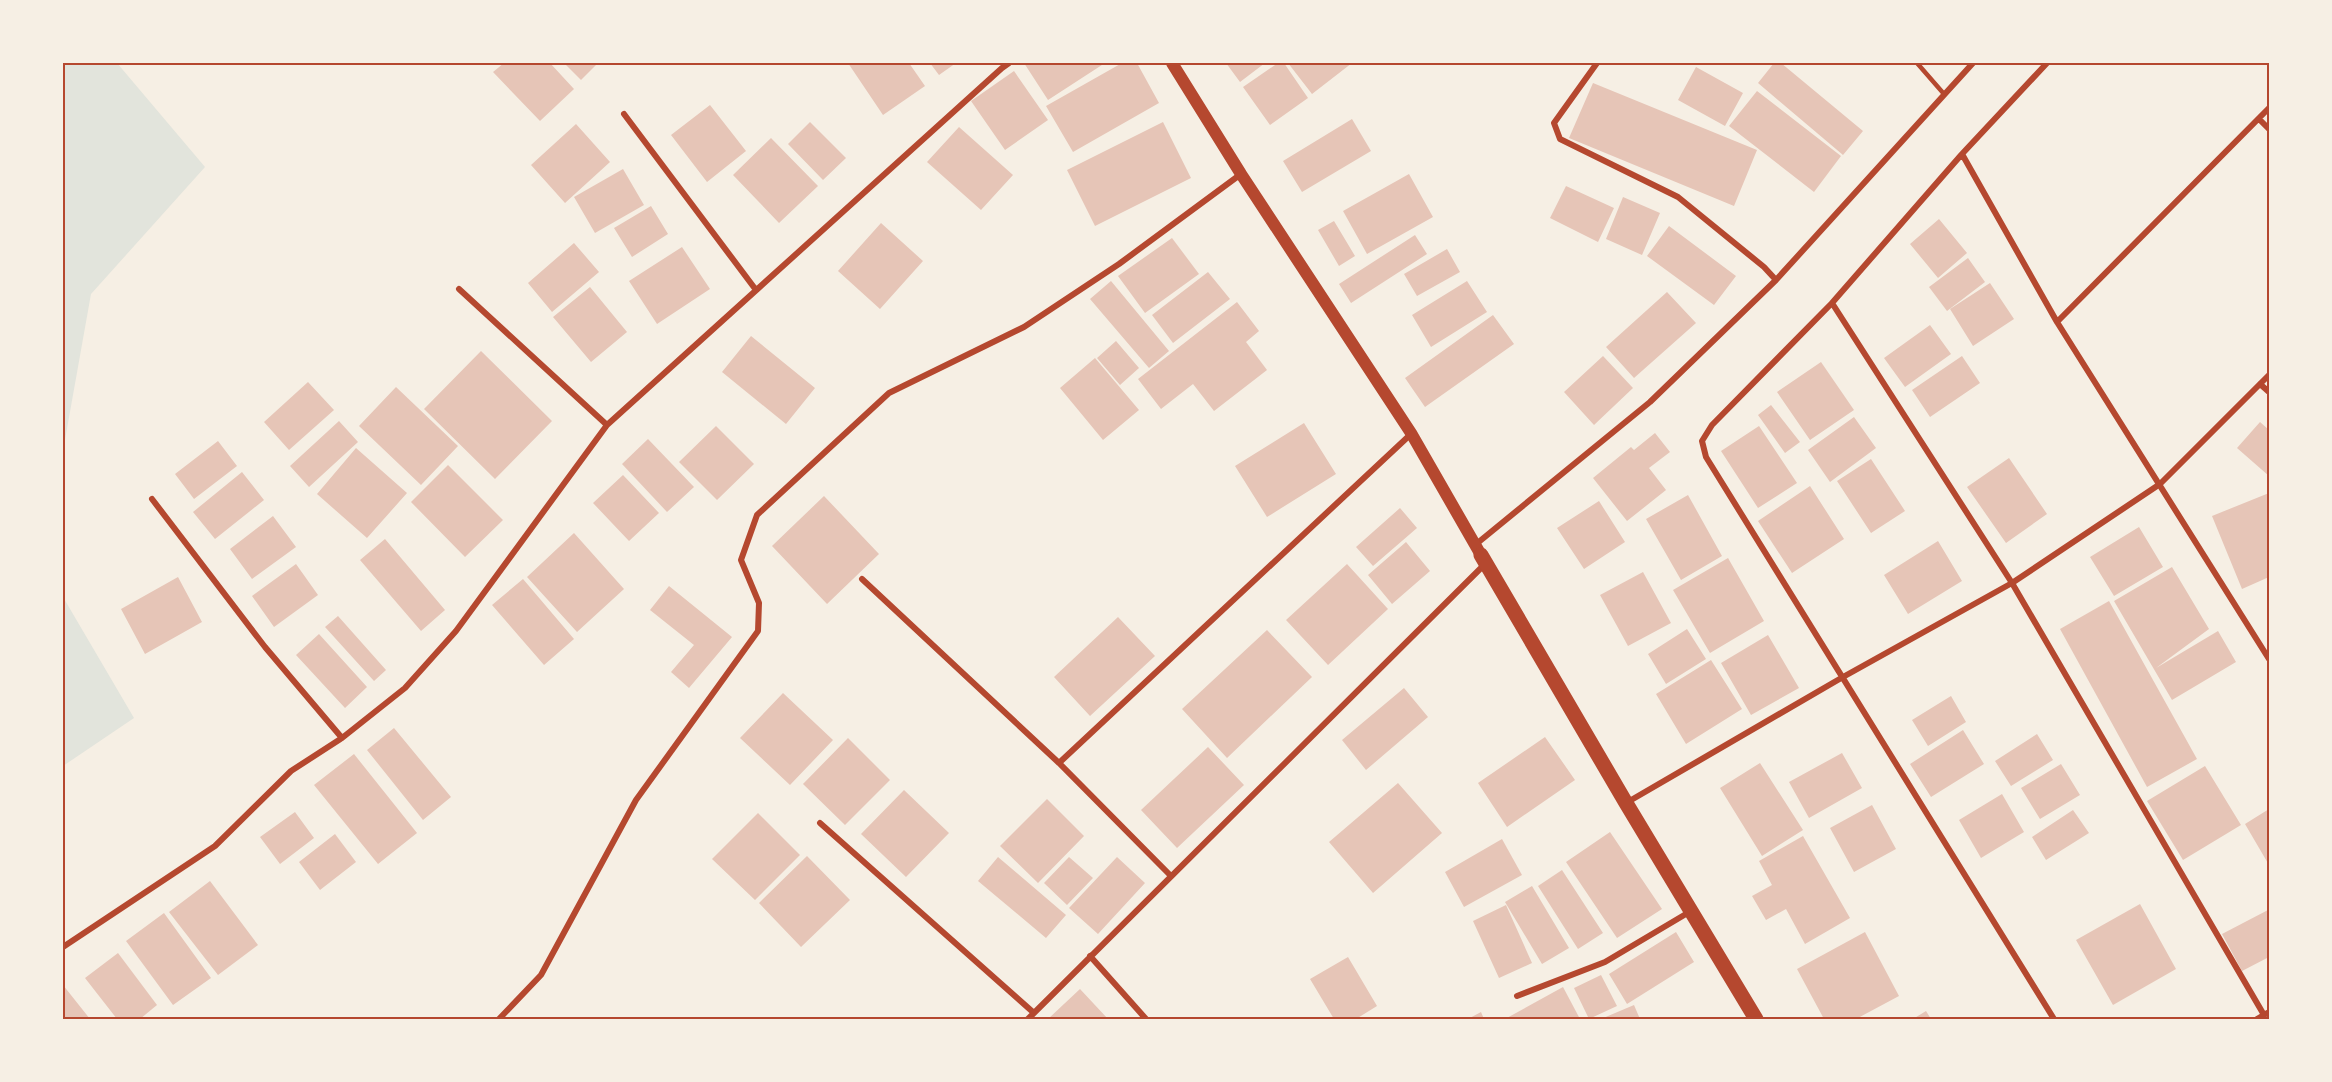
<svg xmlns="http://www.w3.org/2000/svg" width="2332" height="1082" font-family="'Titillium Web',sans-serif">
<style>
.green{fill:#e2e4dc}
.building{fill:#e6c5b7}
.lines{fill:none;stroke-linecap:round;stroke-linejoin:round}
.service{stroke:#b5482f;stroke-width:4.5}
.minor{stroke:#b5482f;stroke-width:6}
.secondary{stroke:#b5482f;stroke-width:12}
.primary{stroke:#b5482f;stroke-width:15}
.neatline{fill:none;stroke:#b5482f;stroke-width:2}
</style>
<rect width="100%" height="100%" fill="#f6efe4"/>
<path class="green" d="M63,63H117L205,167L91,294L63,451Z
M63,597L134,718L63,766Z"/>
<path class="building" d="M504,63H550L574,89L540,121L493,72Z
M564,63H598L581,80Z
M848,63H909L925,86L883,115Z
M930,63H956L939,75Z
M1024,63H1105L1048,100Z
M1122,63H1137L1159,103L1073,152L1046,106Z
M1226,63H1265L1240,82Z
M1278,63H1284L1308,98L1270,125L1243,87Z
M1288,63H1352L1312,94Z
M1774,63H1781L1863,131L1843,155L1758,83Z
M1696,67L1743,93L1725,126L1678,100Z
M1014,71L1048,120L1005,150L971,101Z
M1593,83L1757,150L1734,206L1569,138Z
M1757,91L1841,156L1814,192L1729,126Z
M710,105L746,151L707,182L671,135Z
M1352,119L1371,151L1302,192L1283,161Z
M810,122L846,158L823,180L788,144Z
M1163,122L1191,178L1095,226L1067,170Z
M576,124L610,162L565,203L531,165Z
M959,127L1013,175L981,210L927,162Z
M771,138L818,186L779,223L733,175Z
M623,169L644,205L595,233L574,197Z
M1409,174L1433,217L1367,254L1343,211Z
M1566,186L1614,208L1598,242L1550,218Z
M1623,197L1660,213L1642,255L1606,239Z
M651,206L668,234L632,257L614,228Z
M1939,219L1967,253L1938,278L1910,244Z
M1334,221L1355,256L1339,266L1318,230Z
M881,223L923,261L880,309L838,271Z
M1669,226L1736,276L1714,305L1647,256Z
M1415,235L1427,254L1351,303L1339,284Z
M1172,238L1199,274L1145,313L1118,276Z
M574,243L599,272L552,312L528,283Z
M682,247L710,289L657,324L629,281Z
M1447,249L1460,272L1417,296L1404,274Z
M1968,258L1985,282L1947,311L1929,287Z
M1208,272L1230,299L1173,343L1152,315Z
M1111,281L1169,351L1149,368L1090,299Z
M1467,281L1487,312L1431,347L1412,315Z
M1990,283L2014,319L1973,346L1950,309Z
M590,287L627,332L591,362L553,317Z
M1667,292L1696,323L1634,378L1606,347Z
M1237,302L1259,331L1246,342L1267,370L1214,411L1193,384L1161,409L1138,379Z
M1493,315L1514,344L1425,407L1405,378Z
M1930,325L1951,354L1905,387L1884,358Z
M751,336L815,388L786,424L722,372Z
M1116,341L1139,368L1120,385L1097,358Z
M481,351L552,421L495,479L424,409Z
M1603,356L1633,388L1594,425L1564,392Z
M1962,356L1980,383L1930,417L1912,390Z
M1095,358L1139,410L1103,440L1060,388Z
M1821,362L1854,410L1810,440L1777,392Z
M308,382L334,410L289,450L264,422Z
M396,387L458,446L421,485L359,426Z
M1771,405L1800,442L1785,453L1758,415Z
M1854,417L1876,448L1830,482L1808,450Z
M339,421L358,442L309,487L290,466Z
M2260,422L2269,430V476L2237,448Z
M1304,423L1336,474L1267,517L1235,466Z
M716,426L754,464L717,500L679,462Z
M1759,426L1797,483L1758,508L1721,451Z
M1655,433L1670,452L1649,468L1666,490L1627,521L1593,478L1631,447L1634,450Z
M648,439L694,487L667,512L622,464Z
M218,441L237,466L194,499L175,474Z
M356,448L407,493L367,538L317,494Z
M2009,458L2047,514L2006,543L1967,487Z
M1871,459L1905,511L1871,533L1837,481Z
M448,465L503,520L465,557L411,502Z
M242,472L264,500L215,539L193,512Z
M623,475L659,513L629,541L593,503Z
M1810,486L1844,539L1792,573L1758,521Z
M2269,493V577L2242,589L2212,516Z
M1688,495L1722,556L1681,580L1646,519Z
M824,496L879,554L827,604L772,546Z
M1599,501L1625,542L1584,569L1557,528Z
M1400,508L1417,528L1373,566L1356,547Z
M273,516L296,547L252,579L230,549Z
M2139,527L2163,567L2114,596L2090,557Z
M574,533L624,589L577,632L527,577Z
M385,539L445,610L421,631L360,560Z
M1938,541L1962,581L1908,614L1884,575Z
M1406,542L1430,571L1392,604L1368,575Z
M1728,558L1764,621L1710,653L1673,590Z
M296,564L318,595L274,627L252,596Z
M1347,564L1388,609L1328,665L1286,620Z
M2172,567L2209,629L2156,668L2218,631L2236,662L2172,700L2114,601Z
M1643,572L1671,623L1628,646L1600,595Z
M178,577L202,622L145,654L121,609Z
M523,579L574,639L544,665L492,605Z
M669,586L732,637L689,688L671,672L694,645L650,610Z
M2109,601L2197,759L2147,787L2060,629Z
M338,616L386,670L374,681L325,627Z
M1118,617L1155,656L1090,716L1054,677Z
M1687,629L1706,659L1666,684L1648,654Z
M1267,630L1312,677L1227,758L1182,709Z
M319,634L367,687L345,708L296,655Z
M1768,635L1799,688L1751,715L1721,663Z
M1711,660L1742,709L1686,744L1656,694Z
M1404,688L1428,717L1366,770L1342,740Z
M783,693L833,740L790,785L740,738Z
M1951,696L1966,722L1928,746L1912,720Z
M394,728L451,797L423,820L367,750Z
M1963,730L1984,764L1931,797L1910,764Z
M2037,734L2053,760L2011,786L1995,761Z
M1545,737L1575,780L1507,827L1478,783Z
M848,738L890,780L845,825L803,784Z
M1208,747L1244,785L1177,848L1141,810Z
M1842,753L1862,788L1809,818L1789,782Z
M354,754L417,833L378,864L314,785Z
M1760,763L1803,830L1762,856L1720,788Z
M2061,764L2080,795L2040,819L2021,788Z
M2205,766L2241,825L2183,860L2147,801Z
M1398,783L1442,833L1373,893L1329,842Z
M904,790L949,833L906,877L861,834Z
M2002,794L2024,832L1981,858L1959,820Z
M1047,799L1084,836L1038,883L1000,846Z
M1872,805L1896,849L1854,872L1830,828Z
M2269,809V865L2245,824Z
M2073,810L2089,833L2046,860L2032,837Z
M295,812L314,838L280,864L260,837Z
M758,813L800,855L755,900L712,859Z
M1610,832L1662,909L1617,938L1566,862Z
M335,834L356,862L320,890L299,862Z
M1803,836L1850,918L1805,944L1786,909L1766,920L1752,896L1772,885L1759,861Z
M1502,839L1522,875L1464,907L1445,872Z
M807,856L850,900L801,947L759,903Z
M998,857L1066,915L1046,938L978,881Z
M1069,857L1093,878L1067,905L1044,883Z
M1117,857L1145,883L1098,934L1069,908Z
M1562,870L1603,933L1578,949L1538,886Z
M210,881L258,945L218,975L169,912Z
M1532,886L1569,948L1542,964L1505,902Z
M2140,904L2176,969L2113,1005L2076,940Z
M1506,905L1532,963L1499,978L1473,921Z
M2268,910L2269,957L2242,971L2222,934Z
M164,913L211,978L173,1005L126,941Z
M1676,932L1694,962L1627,1004L1609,974Z
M1865,932L1899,996L1856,1019H1824L1797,969Z
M118,953L157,1005L140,1019H117L85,978Z
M1348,957L1377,1006L1356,1019H1334L1310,979Z
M1601,975L1617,1006L1589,1019L1574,988Z
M63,985L90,1019H63Z
M1563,987L1580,1019H1505Z
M1080,989L1108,1019H1048Z
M1634,1005L1640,1019H1601Z
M1926,1011L1931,1019H1913Z
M1481,1012L1484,1019H1468Z"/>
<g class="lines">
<path class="service" d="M1917,63L1944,94"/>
<path class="minor" d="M1597,63L1554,123L1560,139L1678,197L1764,267L1776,280
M2047,63L1962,154L1832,303L1712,425L1702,441L1706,457L2054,1019
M624,114L756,290
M2259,119L2269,129
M1962,154L2057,322L2269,659
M459,289L607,425
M1832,303L2012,583L2264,1015
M2057,322L2269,108
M2260,384L2269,392
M152,499L265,647L342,738
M1475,545L1650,402L1776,280L1973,63
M862,579L1059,763L1170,875
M1059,763L1411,434
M1626,803L1843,677L2012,583L2160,484L2269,375
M820,823L1034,1013
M63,947L215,846L291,771L342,738L405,688L456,631L607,425L1002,68L1009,63
M1090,956L1146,1019
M1517,996L1605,962L1691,911
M499,1019L541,975L636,800L758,631L759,603L741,560L757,515L889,393L1024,327L1119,264L1241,174
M1028,1019L1485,564
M2257,1019L2269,1012"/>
<path class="secondary" d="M1172,63L1241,174L1411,433L1481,555"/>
<path class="primary" d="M1481,555L1626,803L1756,1019"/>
</g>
<rect width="2332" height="1082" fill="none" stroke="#f6efe4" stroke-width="129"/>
<rect x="64" y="64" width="2204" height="954" class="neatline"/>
</svg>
